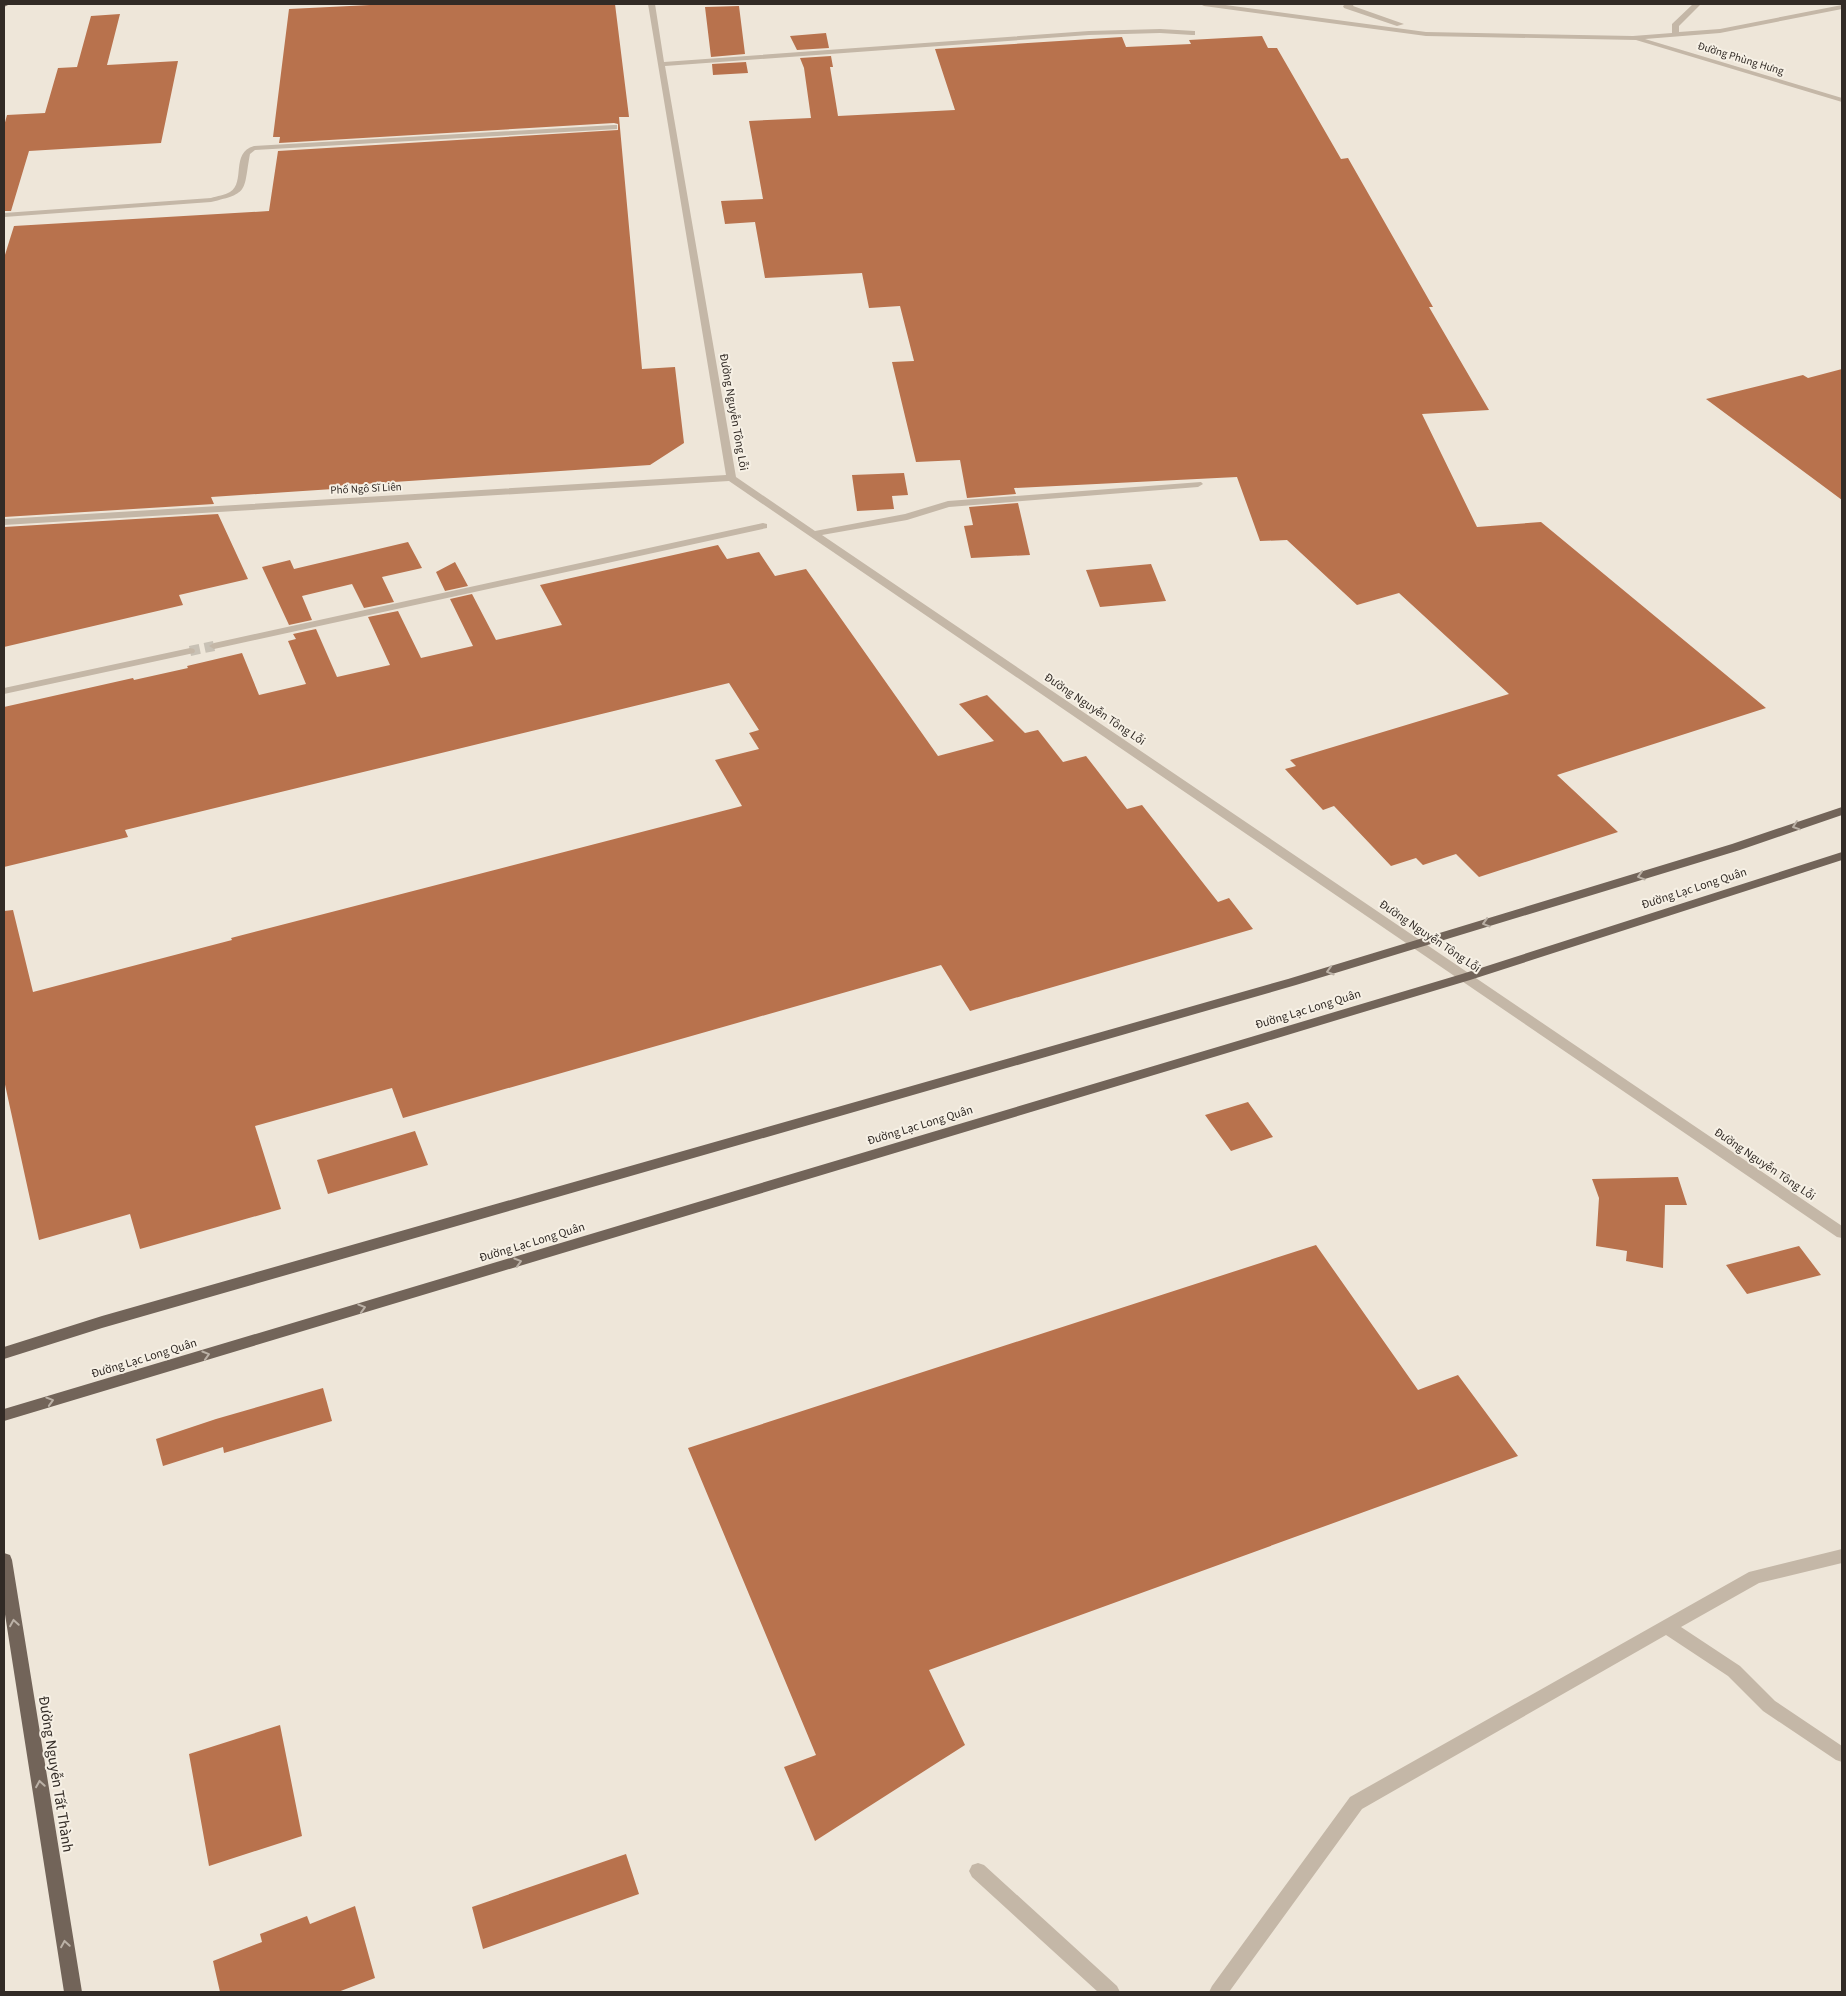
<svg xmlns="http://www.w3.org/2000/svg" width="1846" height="1996" font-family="'Source Sans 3',sans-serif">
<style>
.building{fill:#b8724d}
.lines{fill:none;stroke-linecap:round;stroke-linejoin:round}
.minor-tunnel{stroke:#c8c1b5;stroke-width:10;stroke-dasharray:10 5;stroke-linecap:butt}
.minor{fill:#c4b7a7;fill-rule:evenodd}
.major{fill:#726459;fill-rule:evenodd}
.oneway{stroke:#bbb1a6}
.labels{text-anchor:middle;stroke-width:4;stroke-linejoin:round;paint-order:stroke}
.far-street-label{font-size:11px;fill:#322b26;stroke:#f6f0e5}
.street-label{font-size:12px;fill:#322b26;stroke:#f6f0e5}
.near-street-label{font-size:15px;fill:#322b26;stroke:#f6f0e5}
</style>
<rect width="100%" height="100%" fill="#eee6d9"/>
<path class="building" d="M390,4H615L629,117H619L642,369L675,367L684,443L650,465L334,486L333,489L211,497L214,504L4,517V258L14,226L269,211L278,151L618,130V124L614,123L279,143L280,137H273L289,9Z
M739,6L745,54L711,57L705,7Z
M120,14L107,65L178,61L161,143L29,151L11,211H4V126L7,115L45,113L58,68L77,67L91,16Z
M826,33L829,48L797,50L790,36Z
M1262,36L1268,48H1277L1341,159L1348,158L1433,307H1429L1489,410L1422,414L1477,527L1541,522L1766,708L1557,775L1618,832L1479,877L1456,854L1423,865L1416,858L1391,866L1334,806L1323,810L1285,769L1296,766L1290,760L1509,694L1399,593L1357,605L1287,540L1260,541L1237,477L1014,488L1016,494L967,498L960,460L916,462L892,362L914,361L900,306L869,308L862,273L765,278L755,222L725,224L721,201L763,199L749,121L811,118L804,68L800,58L831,56L833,67H830L838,116L955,110L935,49L1122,37L1126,47L1191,44L1189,40Z
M746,62L748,73L713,75L712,64Z
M1842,369V500L1706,399L1803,375L1808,378Z
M904,473L908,495L892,496L894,509L857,511L852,475Z
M1018,503L1030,555L971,558L964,526L973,525L969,507Z
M218,514L248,579L179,595L183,605L4,647V527Z
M408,542L422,568L382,577L394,602L364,608L352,584L302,596L312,620L289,625L262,567L290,560L294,569Z
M718,545L727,559L759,552L775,576L806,569L938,756L994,741L959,704L987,695L1025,733L1038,730L1063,762L1086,756L1127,809L1142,805L1218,902L1229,898L1253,929L970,1011L941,965L403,1118L392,1088L255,1126L281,1209L140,1249L130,1214L39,1240L4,1080V911L13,910L33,992L232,940L231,938L742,806L715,760L759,749L749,733L759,730L729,683L125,830L128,837L4,867V707L133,678L134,680L188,668L187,666L242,653L259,695L306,684L288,641L296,639L293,634L316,629L337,677L390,665L368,617L398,611L421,658L473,646L450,599L472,594L496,640L562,625L540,585Z
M455,562L468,586L445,591L436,572Z
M1151,564L1166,601L1100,607L1086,570Z
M1248,1102L1273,1137L1231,1151L1205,1115Z
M415,1131L428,1165L328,1194L317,1160Z
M1678,1177L1687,1205H1665L1663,1268L1626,1261L1627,1251L1596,1246L1599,1198L1592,1179Z
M1316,1245L1418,1390L1458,1375L1518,1456L929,1670L965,1745L815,1841L784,1767L816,1755L688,1448Z
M1799,1246L1821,1275L1747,1294L1726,1265Z
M323,1388L332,1421L224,1453L223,1447L163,1466L156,1439L216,1419Z
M280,1725L302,1836L209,1866L189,1754Z
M626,1854L639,1894L483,1949L472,1907Z
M355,1906L375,1978L338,1992H220L213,1961L262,1942L260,1934L307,1916L310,1924Z"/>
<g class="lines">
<path class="minor-tunnel" d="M190,651L214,646"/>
<path class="minor" d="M648,4H655L664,62L1089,31L1160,29L1195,31V35H1192L1160,33L1089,35L665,66L736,477L815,531L905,514L948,501L1201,482L1203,484L1198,487L949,507L907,520L822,535L1842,1226V1238L1837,1237L729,481L4,525V519L726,475Z
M1200,4H1218L1426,32L1633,36L1672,33V24L1693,4H1701L1679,26V32L1720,29L1842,5V9L1720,33L1645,39L1842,98V102L1636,40L1426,36L1204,6Z
M1346,4H1354L1353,6L1404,24L1397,26L1344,8L1343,6Z
M614,125H617V129L255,150L250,154C243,191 250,193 211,202L4,217V213L211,198C217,196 225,195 230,192C246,182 230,153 254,146Z
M763,523L767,524V528L214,649L209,646L214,643Z
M190,648L194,649L195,651L194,653L4,694V688Z
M1842,1549V1563L1759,1583L1681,1627L1740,1666L1775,1701L1842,1746V1762L1836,1760L1763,1711L1728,1676L1666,1635L1362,1809L1229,1992H1209L1212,1986L1350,1797L1749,1572Z
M978,1863L984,1865L1117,1986L1120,1992H1098L972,1877L969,1871L972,1865Z"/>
<path class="major" d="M4,4H7L8,5L4,7Z
M1842,807V815L1740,850L1296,985L102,1328L4,1359V1347L102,1316L1288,979L1732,844Z
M1842,852V860L1470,980L4,1421V1409L1462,974Z
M4,1553L10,1555L12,1560L82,1992H64L4,1608Z"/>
</g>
<defs><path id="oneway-chevron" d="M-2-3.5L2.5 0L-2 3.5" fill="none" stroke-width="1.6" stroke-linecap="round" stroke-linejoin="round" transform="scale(1.25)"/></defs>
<g class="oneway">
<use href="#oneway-chevron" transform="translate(1796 826) rotate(161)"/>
<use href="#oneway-chevron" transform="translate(1641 876) rotate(163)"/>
<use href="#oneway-chevron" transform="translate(1486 923) rotate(163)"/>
<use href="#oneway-chevron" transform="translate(1330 971) rotate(163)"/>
<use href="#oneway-chevron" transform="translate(518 1262) rotate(-17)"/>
<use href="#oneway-chevron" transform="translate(362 1308) rotate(-17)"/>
<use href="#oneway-chevron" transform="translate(206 1355) rotate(-17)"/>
<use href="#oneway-chevron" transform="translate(50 1401) rotate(-17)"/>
<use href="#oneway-chevron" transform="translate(14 1623) rotate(-99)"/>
<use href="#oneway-chevron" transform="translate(40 1784) rotate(-99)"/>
<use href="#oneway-chevron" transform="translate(65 1944) rotate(-99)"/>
</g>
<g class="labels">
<g class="far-street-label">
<text transform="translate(1741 58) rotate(17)" y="4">Đường Phùng Hưng</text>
<text transform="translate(366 488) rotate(-3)" y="4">Phố Ngô Sĩ Liên</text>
</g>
<g class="street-label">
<text transform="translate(734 412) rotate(80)" y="4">Đường Nguyễn Tông Lỗi</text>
<text transform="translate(1095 709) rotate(34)" y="4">Đường Nguyễn Tông Lỗi</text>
<text transform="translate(1694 888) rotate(-18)" y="4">Đường Lạc Long Quân</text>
<text transform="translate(1430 936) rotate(34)" y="4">Đường Nguyễn Tông Lỗi</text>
<text transform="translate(1308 1009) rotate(-17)" y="4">Đường Lạc Long Quân</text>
<text transform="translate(920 1125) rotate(-17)" y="4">Đường Lạc Long Quân</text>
<text transform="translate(1765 1164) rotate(34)" y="4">Đường Nguyễn Tông Lỗi</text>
<text transform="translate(532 1242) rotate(-17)" y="4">Đường Lạc Long Quân</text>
<text transform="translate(144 1358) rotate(-17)" y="4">Đường Lạc Long Quân</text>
</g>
<g class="near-street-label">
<text transform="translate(56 1774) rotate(81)" y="5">Đường Nguyễn Tất Thành</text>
</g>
</g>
<rect width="1846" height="1996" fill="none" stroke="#322b26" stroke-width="10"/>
</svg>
